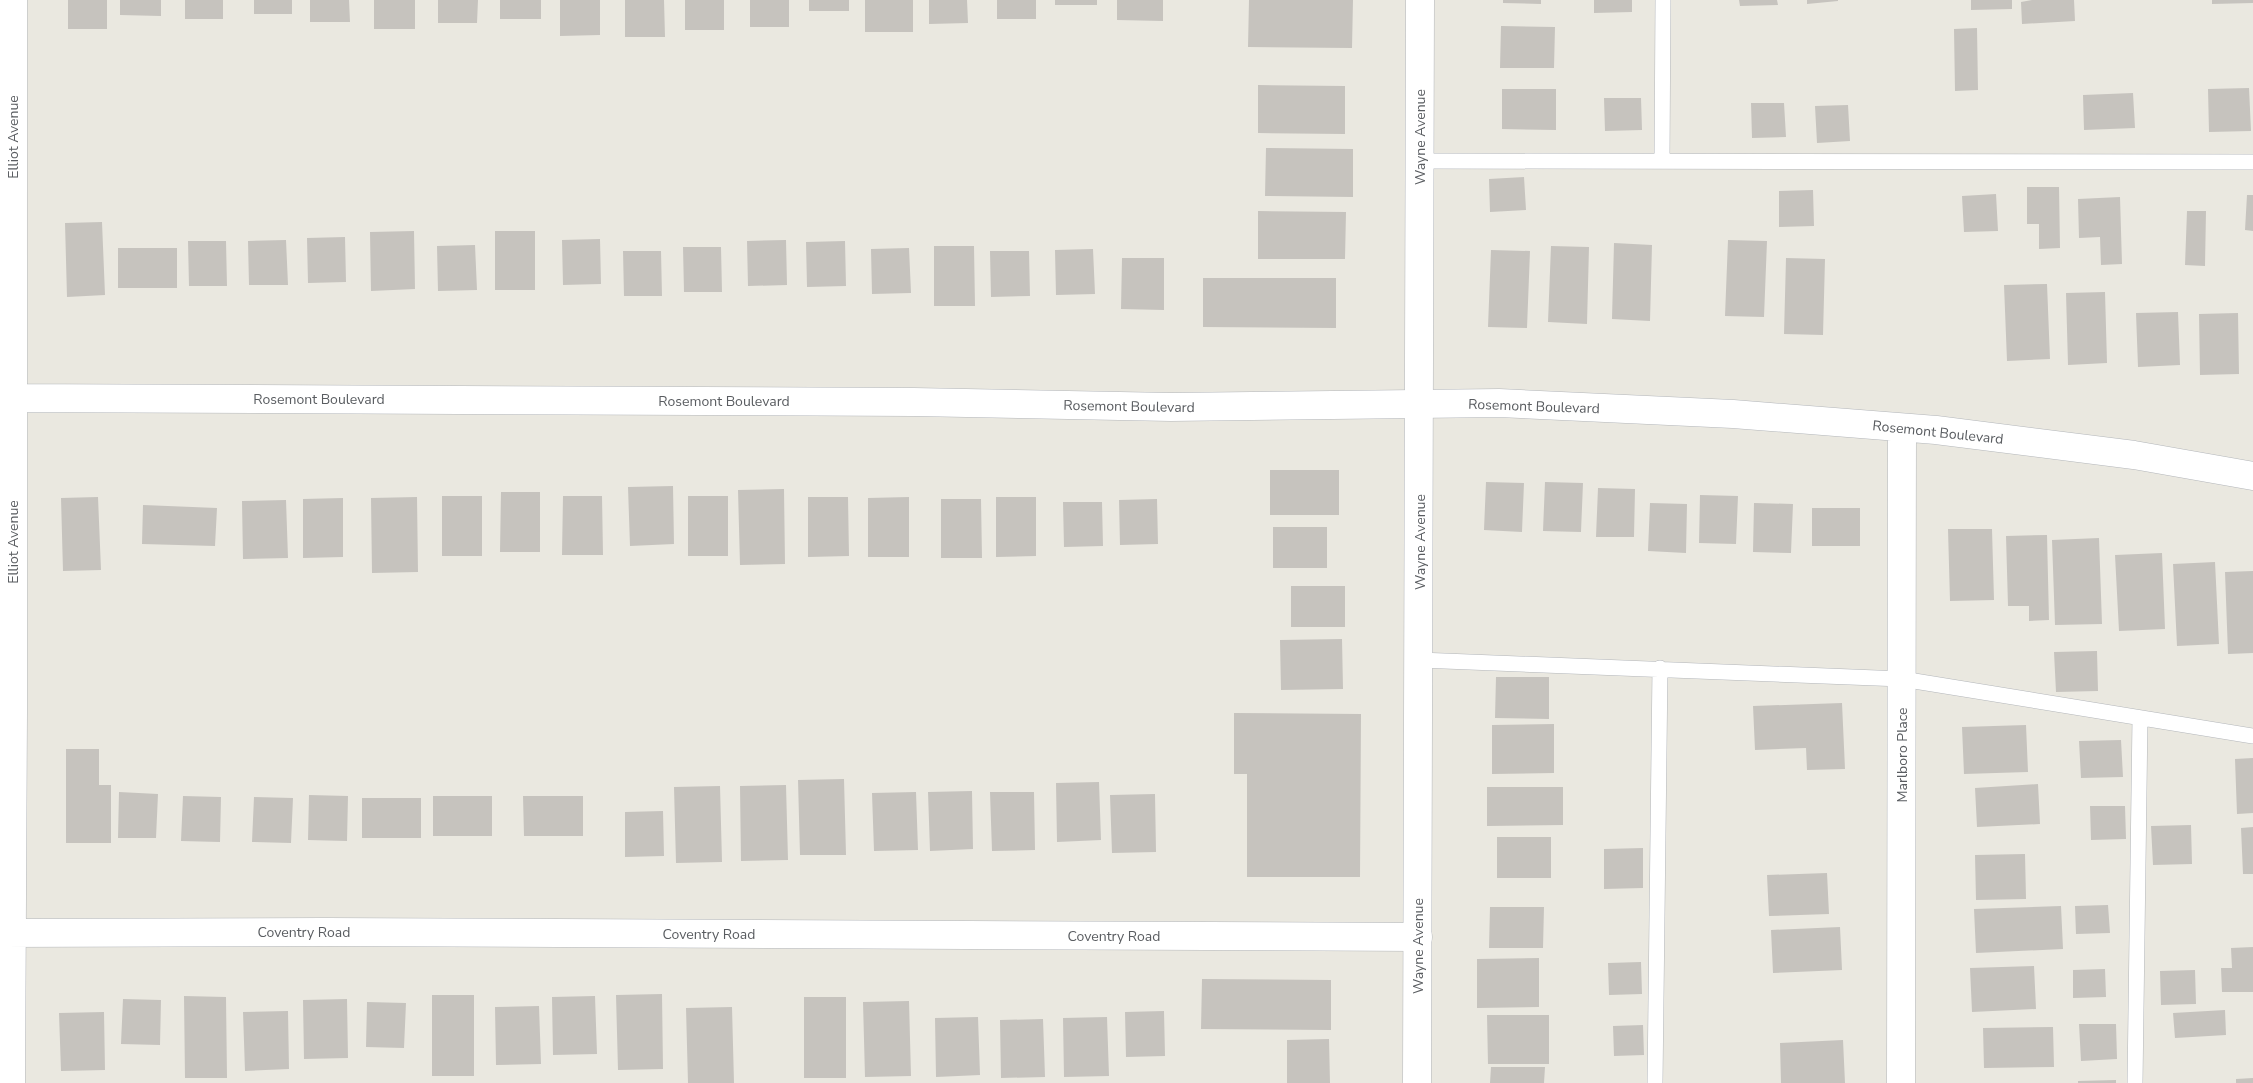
<svg xmlns="http://www.w3.org/2000/svg" width="2253" height="1083" font-family="'Nunito Sans',sans-serif">
<style>
.building{fill:#c6c3be}
.lines{fill:none;stroke-linecap:round;stroke-linejoin:round}
.service-casing{stroke:#b3b6ba;stroke-width:16}
.minor-casing{stroke:#b3b6ba;stroke-width:29}
.secondary-casing{stroke:#b2b5ba;stroke-width:29}
.service{stroke:#fff;stroke-width:15}
.minor{stroke:#fff;stroke-width:28}
.secondary{stroke:#fff;stroke-width:28}
.labels{text-anchor:middle;stroke-width:5;stroke-linejoin:round;paint-order:stroke}
.street-label{font-size:14px;fill:#595c60;stroke:#fff}
</style>
<rect width="100%" height="100%" fill="#eae8e0"/>
<path class="building" d="M68,0H107V29H68Z
M120,0H161V16L120,15Z
M185,0H223V19H185Z
M254,0H292V14H254Z
M310,0H349L350,22H310Z
M374,0H415V29H374Z
M438,0H478L477,23H438Z
M500,0H541V19H500Z
M560,0H600V35L560,36Z
M625,0H664L665,37H625Z
M685,0H724V30H685Z
M750,0H789V27H750Z
M809,0H849V11H809Z
M865,0H913V32H865Z
M929,0H967L968,23L929,24Z
M997,0H1036V19H997Z
M1055,0H1097V5H1055Z
M1117,0H1163V21L1117,20Z
M1249,0H1353L1352,48L1248,47Z
M1503,0H1541V4L1503,3Z
M1594,0H1632V12L1594,13Z
M1739,0H1777L1778,5L1740,6Z
M1807,0H1838V1L1807,4Z
M1971,0H2012V9L1971,10Z
M2032,0H2074L2075,21L2022,24L2021,2Z
M2212,0H2253V3L2212,4Z
M1501,26L1555,27L1554,68H1500Z
M1977,28L1978,90L1955,91L1954,29Z
M1258,85L1345,86V134L1258,133Z
M2249,88L2251,131L2209,132L2208,89Z
M1502,89H1556V130L1502,129Z
M2133,93L2135,128L2084,130L2083,95Z
M1604,98H1641L1642,130L1605,131Z
M1751,103H1784L1786,137L1752,138Z
M1848,105L1850,141L1817,143L1815,106Z
M1266,148L1353,149V197L1265,196Z
M1524,177L1526,210L1490,212L1489,179Z
M2027,187H2059L2060,248L2039,249V224H2027Z
M1813,190L1814,226L1779,227V191Z
M1996,194L1998,231L1964,232L1962,196Z
M2247,195H2253V231L2245,230Z
M2120,197L2122,264L2101,265L2100,237L2079,238L2078,199Z
M1258,211L1346,212L1345,259H1258Z
M2187,211H2206L2205,266L2185,265Z
M102,222L105,295L67,297L65,223Z
M414,231L415,289L371,291L370,232Z
M495,231H535V290H495Z
M345,237L346,282L308,283L307,238Z
M600,239L601,284L563,285L562,240Z
M286,240L288,285H249L248,241Z
M786,240L787,285L748,286L747,241Z
M1728,240L1767,241L1764,317L1725,316Z
M188,241H226L227,286H189Z
M845,241L846,286L807,287L806,242Z
M1614,243L1652,245L1650,321L1612,319Z
M475,245L477,290L438,291L437,246Z
M934,246H974L975,306H934Z
M1551,246L1589,247L1587,324L1548,322Z
M683,247H721L722,292H684Z
M118,248H177V288H118Z
M909,248L911,293L872,294L871,249Z
M1093,249L1095,294L1056,295L1055,250Z
M1491,250L1530,251L1527,328L1488,327Z
M623,251H661L662,296H624Z
M990,251H1029L1030,296L991,297Z
M1122,258H1164V310L1121,309Z
M1786,258L1825,259L1823,335L1784,334Z
M1203,278H1336V328L1203,327Z
M2047,284L2050,359L2007,361L2004,285Z
M2105,292L2107,363L2068,365L2066,293Z
M2178,312L2180,365L2138,367L2136,313Z
M2238,313L2239,374L2200,375L2199,314Z
M1270,470H1339V515H1270Z
M1486,482L1524,483L1522,532L1484,530Z
M1545,482L1583,483L1581,532L1543,531Z
M673,486L674,544L630,546L628,487Z
M1598,488L1635,489L1634,537H1596Z
M784,489L785,564L740,565L738,490Z
M501,492H540V552H500Z
M1700,495L1738,496L1736,544L1699,543Z
M442,496H482V556H442Z
M563,496H602L603,555H562Z
M688,496H728V556H688Z
M98,497L101,570L63,571L61,498Z
M417,497L418,572L372,573L371,498Z
M808,497H848L849,556L808,557Z
M909,497V557H868V498Z
M996,497H1036V556L996,557Z
M343,498V557L303,558V499Z
M941,499H981L982,558H941Z
M1157,499L1158,544L1120,545L1119,500Z
M286,500L288,558L243,559L242,501Z
M1063,502H1102L1103,546L1064,547Z
M1650,503L1687,504L1686,553L1648,551Z
M1754,503L1793,504L1791,553L1753,552Z
M143,505L217,508L215,546L142,544Z
M1812,508H1860V546H1812Z
M1273,527H1327V568H1273Z
M1948,529H1992L1994,600L1950,601Z
M2047,535L2049,620L2029,621V606H2008L2006,536Z
M2099,538L2102,624L2055,625L2052,540Z
M2162,553L2165,629L2119,631L2115,555Z
M2215,562L2219,644L2177,646L2173,564Z
M2253,571V653L2228,654L2225,572Z
M1291,586H1345V627H1291Z
M1342,639L1343,689L1281,690L1280,640Z
M2097,651L2098,691L2056,692L2054,652Z
M1496,677H1549V719L1495,718Z
M1842,703L1845,769L1807,770L1806,748L1755,750L1753,706Z
M1234,713L1361,714L1360,877H1247V774H1234Z
M1554,724V773L1492,774V725Z
M2026,725L2028,772L1964,774L1962,727Z
M2121,740L2123,777L2081,778L2079,741Z
M66,749H99V785H111V843H66Z
M2253,758V813L2237,814L2235,759Z
M844,779L846,855H800L798,780Z
M1099,782L1101,840L1057,842L1056,783Z
M2038,784L2040,824L1977,827L1975,788Z
M786,785L788,860L741,861L740,786Z
M720,786L722,862L676,863L674,787Z
M1487,787H1563V825L1487,826Z
M972,791L973,849L930,851L928,792Z
M119,792L158,794L156,838H118Z
M916,792L918,850L874,851L872,793Z
M990,792H1034L1035,850L992,851Z
M1155,794L1156,852L1112,853L1110,795Z
M309,795L348,796L347,841L308,840Z
M183,796L221,797L220,842L181,841Z
M433,796H492V836H433Z
M523,796H583V836H524Z
M254,797L293,798L291,843L252,842Z
M362,798H421V838H362Z
M2090,806H2125L2126,839L2091,840Z
M663,811L664,856L625,857V812Z
M2191,825L2192,864L2153,865L2151,826Z
M2253,827V874H2243L2241,828Z
M1497,837H1551V878H1497Z
M1643,848V888L1604,889V849Z
M2025,854L2026,899L1976,900L1975,855Z
M1827,873L1829,914L1769,916L1767,875Z
M2108,905L2110,933L2076,934L2075,906Z
M2061,906L2063,949L1976,953L1974,909Z
M1490,907H1544L1543,948H1489Z
M1840,927L1842,970L1773,973L1771,930Z
M2253,947V992H2222L2221,968H2232L2231,948Z
M1539,958V1007L1477,1008V959Z
M1641,962L1642,994L1609,995L1608,963Z
M2034,966L2036,1009L1972,1012L1970,968Z
M2105,969L2106,997L2073,998V970Z
M2195,970L2196,1004L2161,1005L2160,971Z
M1202,979L1331,980V1030L1201,1029Z
M662,994L663,1069L618,1070L616,995Z
M432,995H474V1076H432Z
M184,996L226,997L227,1078H185Z
M595,996L597,1054L553,1055L552,997Z
M804,997H846V1078H804Z
M123,999L161,1000L160,1045L121,1044Z
M347,999L348,1058L304,1059L303,1000Z
M909,1001L911,1076L865,1077L863,1002Z
M367,1002L406,1003L404,1048L366,1047Z
M539,1006L541,1064L496,1065L495,1007Z
M732,1007L734,1083H688L686,1008Z
M2225,1010L2226,1035L2175,1038L2173,1013Z
M288,1011L289,1069L245,1071L243,1012Z
M1164,1011L1165,1056L1126,1057L1125,1012Z
M104,1012L105,1070L61,1071L59,1013Z
M1487,1015H1549V1064H1488Z
M978,1017L980,1075L936,1077L935,1018Z
M1107,1017L1109,1076L1064,1077L1063,1018Z
M1043,1019L1045,1077L1001,1078L1000,1020Z
M2079,1024H2116L2117,1059L2081,1061Z
M1643,1025L1644,1055L1614,1056L1613,1026Z
M2053,1027L2054,1067L1984,1068L1983,1028Z
M1329,1039L1330,1083H1287V1040Z
M1843,1040L1845,1083H1781L1780,1043Z
M1491,1067H1545L1544,1083H1490Z
M2253,1078V1083H2236V1079Z
M2116,1080V1083H2078V1081Z"/>
<g class="lines">
<g class="service-casing">
<path id="service" d="M1420,161L2253,162
M1662,161L1663,0
M1419,660L1902,679L2253,736
M1655,1083L1660,668
M2135,1083L2140,718"/>
</g>
<g class="minor-casing">
<path id="minor" d="M0,398L914,402L1171,407L1499,403L1733,414L1936,430L2134,455L2253,476
M0,933L325,932L1418,937
M11,1083L13,713V0
M1901,1083L1902,428"/>
</g>
<g class="secondary-casing">
<path id="secondary" d="M1417,1083L1420,0"/>
</g>
<use href="#service" class="service"/>
<use href="#minor" class="minor"/>
<use href="#secondary" class="secondary"/>
</g>
<g class="labels">
<g class="street-label">
<text transform="translate(13 137) rotate(-90)" y="5">Elliot Avenue</text>
<text transform="translate(1420 137) rotate(-90)" y="5">Wayne Avenue</text>
<text x="319" y="404">Rosemont Boulevard</text>
<text x="724" y="406">Rosemont Boulevard</text>
<text transform="translate(1129 406) rotate(1)" y="5">Rosemont Boulevard</text>
<text transform="translate(1534 406) rotate(2)" y="5">Rosemont Boulevard</text>
<text transform="translate(1938 432) rotate(6)" y="5">Rosemont Boulevard</text>
<text transform="translate(13 542) rotate(-90)" y="5">Elliot Avenue</text>
<text transform="translate(1420 542) rotate(-90)" y="5">Wayne Avenue</text>
<text transform="translate(1902 755) rotate(-90)" y="5">Marlboro Place</text>
<text x="304" y="937">Coventry Road</text>
<text x="709" y="939">Coventry Road</text>
<text x="1114" y="941">Coventry Road</text>
<text transform="translate(1418 946) rotate(-90)" y="5">Wayne Avenue</text>
</g>
</g>
</svg>
